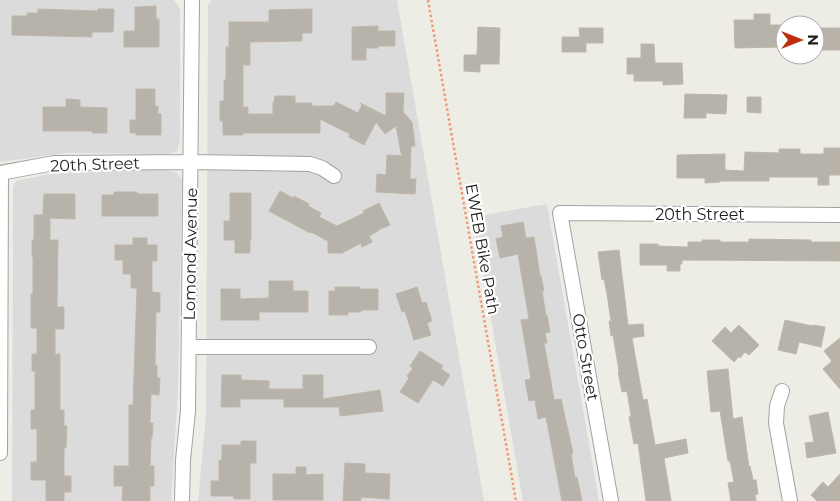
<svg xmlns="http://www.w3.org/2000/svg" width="840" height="501" font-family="Montserrat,sans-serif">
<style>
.residential{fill:#dcdbdb}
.building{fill:#b7b3ab;stroke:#bfb6a8}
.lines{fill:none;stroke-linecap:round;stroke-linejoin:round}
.minor-casing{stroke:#a2a2a2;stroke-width:16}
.path{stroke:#ef9975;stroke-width:2.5;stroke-dasharray:2.5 2.5;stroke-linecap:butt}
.minor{stroke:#fff;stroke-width:14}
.labels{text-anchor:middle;stroke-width:4.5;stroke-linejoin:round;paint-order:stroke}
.street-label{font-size:16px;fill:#1e1e1e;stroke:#fff}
</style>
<rect width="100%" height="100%" fill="#eeede5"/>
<path class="residential" d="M0,0H174L180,9V141L177,151L170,154L67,153L0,162Z
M212,0H397L484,501H198L206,415L208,5Z
M159,169L176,172L182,180L178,392L171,501H12L13,187L16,181L54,173Z
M547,204L599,501H523L473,217Z"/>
<path class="building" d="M156,6V19H159V47H124V31H135V7Z
M38,9L98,11V9H114L113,32H92V37L12,35V16H27V13H38Z
M312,9V33H302V41L250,42V65H243V107H248V114H273V102H274L275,96H295V103H312V106H334L336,102L358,113L362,105L360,103L386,116V93H404L403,112L412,122L415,146H411L410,179H416L415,194L376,192L377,174L386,175L387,155L403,156L401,153L396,126L385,134L376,122L364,145L349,137L350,134L320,119V133H243V135H223V121H220V101H224V80H226V47H229V22H269V10Z
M754,14H770V25H785V47L735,48L734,20H754Z
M378,26V31H395V46H378V48H366V60H352V27Z
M478,27L500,28L499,64H480V72L464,71V55H477Z
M579,28H603V43H586V52H562V37H580Z
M820,28H840V50H820Z
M641,44H654L655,63H682L683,84L663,85V81H634V74H627V58H641Z
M136,89H155V106H158V114H161V135H136V133H130V120H136Z
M685,94L727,95L726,114L706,113V118H684Z
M747,97H761V113L747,112Z
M66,99L80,100V107L107,108V133H92V131H43V107H66Z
M824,148H840V175H829V185H818V177H769V181H720V182L705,183V178H677V155L725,154V170L744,171L745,152L779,153V149H800V154H824Z
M280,191L293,198L294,196L309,204L308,206L321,213L319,217L337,226L364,213L363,211L379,203L390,225L378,230V231L369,236L372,242L362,247L361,243L342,253H328V241L311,232L310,233L269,211Z
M114,192H137V194H158V216H102V195H114Z
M230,193H251V240H250V253H235V240H224V221H230Z
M44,194H75V219L50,218V240H58L57,307H64V329H55V354H60V410H64V426H67L66,448H64V476H71V492H64V501H46V480H31V462H37V429H31V410H35V371H32V354H37V328H31V294H33V257H32V240H34V215H43Z
M523,222L526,238L534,237L540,276H541L544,291H542L546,316L547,315L550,332L545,333L547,343H544L550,376L554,400L561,399L573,453L571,454L575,478L577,477L582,501H562L546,417L538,419L535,400L529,401L525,380L531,379L521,320L529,319L518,254L500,258L496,239L503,237L501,226Z
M133,238H147V245H157V261H152V292L160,293V312H156L155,365H157V378H160L159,395L151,394L150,423H153L152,438H151L150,466H154V486H150V501H122L123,486H114V466H129V405H133L137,288H131V274H123V260H115V245H133Z
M749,239L811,240V242H840V261L682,260V264H680V271H667V265H640V244H658V246L688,247V242H702V240H720V242H749Z
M619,250L628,325L643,324L644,336L632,338L643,400L647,399L655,445L686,439L688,453L664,458L671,501H646L638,443L634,444L629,417L631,416L627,391L622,392L618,372L619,371L613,335L611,336L609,321H611L607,294L604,279L602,280L598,252Z
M269,281H293V291H308V312H259V320H221V289H240V299L269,298Z
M335,287H360V289H378V310H361V312H348V315H329V291H335Z
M417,287L422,303L426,302L432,321L427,323L431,335L414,340L405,311L402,312L396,294Z
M785,320L812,326L813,325L825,327L821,347L799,342L796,354L778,350Z
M739,325L759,345L749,355L745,352L740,358L739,356L734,362L712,341L725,327L731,333Z
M840,338V389L823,369L832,361L824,351Z
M420,351L443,366L441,369L450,375L443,386L433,380L418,403L400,392L409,378L407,376L413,368L410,366Z
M728,369L733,419L742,417L749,467L750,466L753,480H756L758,494L755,495L756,501H731L728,483L734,482L730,461H728L720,411L711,412L707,371Z
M222,375H241V380L269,381V389H303V375H323V399L380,390L383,411L340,416L339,407H284V399H240V407H221Z
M828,412L836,453L807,458L805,443L814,442L809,416Z
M241,441H256V463H250V499H234V496H211V481H219V460H222V445H241Z
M345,463L365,464V473L390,474L389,499L361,497V501H343Z
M296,467H306V475L323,474V500H273V474H296Z
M840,474V501H817L811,495L823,482L828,487Z"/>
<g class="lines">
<g class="minor-casing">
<path id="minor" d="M0,173L54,163L191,162L310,164L322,168L334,176
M189,347H369
M782,391L777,406L776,423L790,501
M0,453L1,173
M182,501L183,460L188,411L192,0
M611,501L560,213L840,215"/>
</g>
<path class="path" d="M428,0L516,501"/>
<use href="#minor" class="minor"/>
</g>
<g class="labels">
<g class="street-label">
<text transform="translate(95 164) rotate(-2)" y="6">20th Street</text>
<text x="700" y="220">20th Street</text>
<text transform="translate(483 249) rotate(80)" y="6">EWEB Bike Path</text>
<text transform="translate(190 254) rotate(-89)" y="6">Lomond Avenue</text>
<text transform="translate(586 357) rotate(80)" y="6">Otto Street</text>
</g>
</g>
<g transform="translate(800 40) rotate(90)"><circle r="24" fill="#ffffff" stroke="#a5a5a5"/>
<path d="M0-4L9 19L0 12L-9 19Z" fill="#bd300f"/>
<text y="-8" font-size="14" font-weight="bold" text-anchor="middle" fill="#1e1e1e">N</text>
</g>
</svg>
